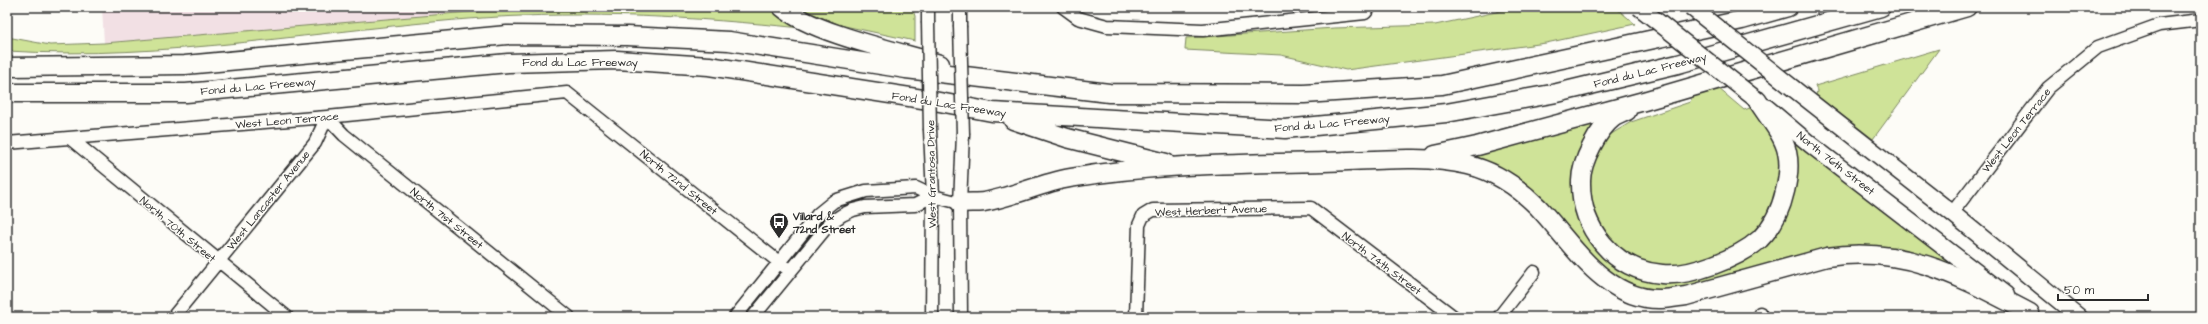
<svg xmlns="http://www.w3.org/2000/svg" width="2208" height="324" font-family="'Architects Daughter',sans-serif">
<style>
.built{fill:#f2e0e4}
.green{fill:#cfe398;stroke:#7d8762}
.lines{fill:none;stroke-linecap:round;stroke-linejoin:round}
.minor-casing{stroke:#2b2b2b;stroke-width:15}
.major-casing{stroke:#2b2b2b;stroke-width:19}
.highway-casing{stroke:#2b2b2b;stroke-width:21}
.minor{stroke:#fdfcf7;stroke-width:12}
.major{stroke:#fdfcf7;stroke-width:16}
.highway{stroke:#fdfcf7;stroke-width:18}
.minor-bridge-casing{stroke:#2b2b2b;stroke-width:15;stroke-linecap:butt}
.major-bridge-casing{stroke:#2b2b2b;stroke-width:19;stroke-linecap:butt}
.minor-bridge{stroke:#fdfcf7;stroke-width:12}
.major-bridge{stroke:#fdfcf7;stroke-width:16}
.labels{text-anchor:middle;stroke-width:3;stroke-linejoin:round;paint-order:stroke}
.street-label{font-size:11px;fill:#2b2b2b;stroke:#fdfcf7}
.poi-label{font-size:11px;font-weight:bold;fill:#2b2b2b;stroke:#fdfcf7;text-anchor:start}
</style>
<rect width="100%" height="100%" fill="#fdfcf7"/>
<filter id="ink" filterUnits="userSpaceOnUse"><feTurbulence type="fractalNoise" baseFrequency=".025" numOctaves="2"/><feDisplacementMap in="SourceGraphic" scale="8" xChannelSelector="R" yChannelSelector="G"/><feConvolveMatrix kernelMatrix="1 2 1 2 8 2 1 2 1" color-interpolation-filters="sRGB"/></filter>
<g filter="url(#ink)">
<path class="built" d="M102,7H512V9L104,43Z"/>
<path class="green" d="M528,7H775L801,28C695,17 588,11 482,18C323,29 166,61 7,51V37L50,45L104,43Z
M797,7H912L915,16V41L840,25Z
M1520,7H1615L1635,24L1546,43L1346,70L1281,55L1185,50L1186,38L1334,28L1435,25Z
M1939,49L1873,139L1816,95L1817,91L1815,86Z
M1718,88L1744,110L1750,108L1767,125L1778,147L1784,183L1755,237L1727,253L1682,267H1656L1621,252L1595,221L1589,190L1593,156L1608,136L1631,122L1690,102L1692,96Z
M1609,112L1583,151L1588,231L1667,280L1781,225C1796,191 1795,183 1793,146L1795,144L1851,184L1965,273L1931,256L1929,259L1892,251L1675,293L1635,287L1618,280L1464,155Z"/>
<g class="lines">
<g class="minor-casing">
<path id="minor" d="M960,7V26
M1063,7L1078,18L1107,26L1203,30L1365,13L1370,7
M928,22V7
M930,130L933,196L932,317
M71,139L287,317
M7,143L327,117L567,93L790,271
M1952,213L2048,88L2098,47L2159,25L2201,20
M173,317L315,143L327,117L344,135L569,317
M735,317L818,214L834,201L866,191L916,188L933,196L960,203
M753,317L830,223L842,215L853,210L865,207L915,205L933,196
M961,317L960,203L963,134
M1136,317L1139,225L1143,216L1153,210L1311,208L1454,317
M1499,317L1534,272
M1759,317L1760,313"/>
</g>
<g class="major-casing">
<path id="major" d="M1794,89L1952,213L2079,317
M1766,107L1811,145L2006,295"/>
</g>
<g class="highway-casing">
<path id="highway" d="M782,7C812,33 900,52 940,64
M7,67L185,65L507,35L627,36L729,41L906,69L1109,93L1304,94L1442,85L1742,20L1788,7
M7,93H186L508,63L617,60L709,66L929,100L992,112L1285,129L1446,113L1557,93L1678,64L1881,7
M1627,111C1623,113 1618,115 1614,117C1598,129 1581,162 1581,181C1580,228 1613,270 1662,274C1690,277 1739,258 1760,239C1773,226 1781,209 1785,191C1788,179 1790,165 1787,152C1783,134 1767,116 1757,100
M1013,120L1067,138L1166,163
M1435,155L1477,146L1644,101L1967,7
M960,203C968,202 976,203 984,202C1013,197 1041,183 1070,178C1154,164 1239,164 1324,162C1371,161 1422,154 1468,165C1494,171 1519,188 1538,207C1573,244 1605,301 1662,299C1670,299 1678,297 1686,296L1827,257C1907,245 1962,278 2030,313"/>
</g>
<use href="#minor" class="minor"/>
<use href="#major" class="major"/>
<use href="#highway" class="highway"/>
<g class="minor-bridge-casing">
<path id="minor-bridge" d="M928,22L930,130
M960,26L963,134"/>
</g>
<g class="major-bridge-casing">
<path id="major-bridge" d="M1639,7L1757,100
M1691,7L1794,89"/>
</g>
<use href="#minor-bridge" class="minor-bridge"/>
<use href="#major-bridge" class="major-bridge"/>
</g>
</g>
<defs>
<g id="bus-pin" transform="scale(1)"><path d="M0 17L-7.5 6A9.5 9.5 0 1 1 7.5 6Z" fill="#2b2b2b" stroke="#fdfcf7"/><path d="M-5-6H5V4H4V6H2V4H-2V6H-4V4H-5ZM-3.5-4V0h7V-4ZM-3.5 1.2v1.5H-2V1.2ZM2 1.2v1.5H3.5V1.2Z" fill="#fff"/></g>
</defs>
<g fill-rule="evenodd">
<use href="#bus-pin" x="779" y="222"/>
</g>
<g class="labels">
<g class="street-label">
<text x="580" y="66">Fond du Lac Freeway</text>
<text transform="translate(1650 70) rotate(-14)" y="4">Fond du Lac Freeway</text>
<text transform="translate(258 86) rotate(-5)" y="4">Fond du Lac Freeway</text>
<text transform="translate(949 104) rotate(9)" y="4">Fond du Lac Freeway</text>
<text transform="translate(287 120) rotate(-5)" y="4">West Leon Terrace</text>
<text transform="translate(1332 123) rotate(-5)" y="4">Fond du Lac Freeway</text>
<text transform="translate(2016 130) rotate(-52)" y="4">West Leon Terrace</text>
<text transform="translate(1836 163) rotate(38)" y="4">North 76th Street</text>
<text transform="translate(931 174) rotate(-91)" y="4">West Grantosa Drive</text>
<text transform="translate(679 182) rotate(39)" y="4">North 72nd Street</text>
<text transform="translate(268 200) rotate(-51)" y="4">West Lancaster Avenue</text>
<text transform="translate(1211 210) rotate(-2)" y="4">West Herbert Avenue</text>
<text transform="translate(447 218) rotate(39)" y="4">North 71st Street</text>
<text transform="translate(178 229) rotate(40)" y="4">North 70th Street</text>
<text transform="translate(1382 263) rotate(37)" y="4">North 74th Street</text>
</g>
<g class="poi-label">
<text x="793" y="220">Villard &amp;<tspan x="793" dy="13">72nd Street</tspan></text>
</g>
</g>
<rect width="2208" height="324" fill="none" stroke="#fdfcf7" stroke-width="24"/>
<rect x="12" y="12" width="2184" height="300" fill="none" stroke="#2b2b2b" stroke-width="1.5" filter="url(#ink)"/>
<path d="M2058 294v6h90v-6" fill="none" stroke="#2b2b2b" stroke-width="2"/>
<text x="2064" y="294" font-size="12" fill="#2b2b2b" stroke="#fdfcf7" stroke-width="3" paint-order="stroke">50 m</text>
</svg>
